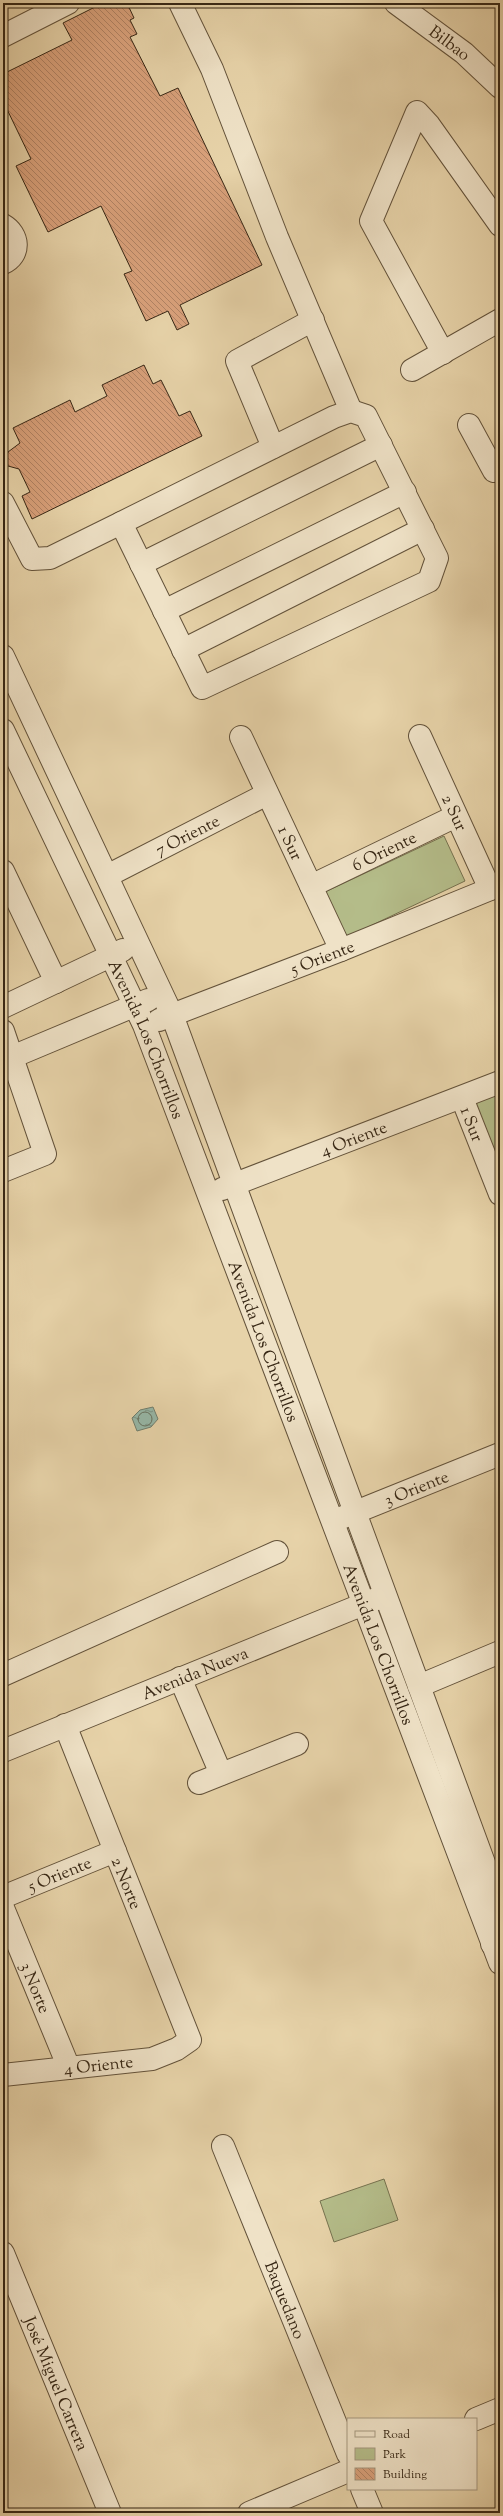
<svg xmlns="http://www.w3.org/2000/svg" width="503" height="2516" font-family="'Sorts Mill Goudy',serif">
<style>
.green{fill:#b4bc89;stroke:#76724f}
.water{fill:url(#water-ripples);stroke:#717e6d}
.lines{fill:none;stroke-linecap:round;stroke-linejoin:round}
.shore{stroke:#67705e;stroke-width:1}
.building{fill:url(#building-back-hatch);stroke:#372715}
.minor-casing{stroke:#63523a;stroke-width:24}
.minor{stroke:#efe2c7;stroke-width:22}
.labels{text-anchor:middle;stroke-width:3;stroke-linejoin:round;paint-order:stroke}
.street-label{font-size:17px;fill:#372715;stroke:#efe2c7}
</style>
<defs>
<pattern id="water-ripples" width="26" height="14" patternUnits="userSpaceOnUse"><rect width="26" height="14" fill="#97b8a8"/><path d="M2 4q2-2 4 0t4 0M15 11q2-2 4 0t4 0" fill="none" stroke="#7c9688"/></pattern>
<pattern id="building-back-hatch" width="6" height="6" patternUnits="userSpaceOnUse"><rect width="6" height="6" fill="#d9a17b"/><path d="M-1 5l2 2M0 0l6 6M5-1l2 2" fill="none" stroke="#b18364"/></pattern>
</defs>
<rect width="100%" height="100%" fill="#e7d3a9"/>
<filter id="stains"><feTurbulence type="fractalNoise" baseFrequency=".005" numOctaves="4"/><feColorMatrix values="0 0 0 0 .2 0 0 0 0 .09 0 0 0 0 .02 0 0 0 .5 -.17"/></filter>
<radialGradient id="worn" r=".72"><stop offset=".6" stop-color="#630" stop-opacity="0"/><stop offset="1" stop-color="#630" stop-opacity=".3"/></radialGradient>
<path class="green" d="M444,836L465,881L347,937L325,892Z
M500,1088V1170L475,1107L481,1095Z
M384,2179L398,2220L334,2242L320,2201Z"/>
<path class="water" d="M153,1407L158,1419L151,1427L137,1431L132,1418L140,1410Z"/>
<g class="lines">
<path class="shore" d="M138 1419a7 7 0 1 1 14 0a7 7 0 1 1-14 0Z"/>
</g>
<path class="building" d="M103,3H127L134,18L130,20L137,34L130,37L160,96L178,88L262,265L180,305L189,324L177,330L168,311L146,321L124,274L132,271L101,206L48,232L16,166L31,159L3,101V74L72,40L63,23Z
M144,365L153,384L161,380L179,416L190,411L202,436L32,519L22,496L30,492L19,469L8,466L5,459L8,452L20,443L13,428L70,400L75,412L107,396L102,385Z"/>
<g class="lines">
<g class="minor-casing">
<g id="minor">
<path d="M180,3L212,69L277,237L351,411"/>
<path id="s1" d="M396,3L464,53L500,87"/>
<path d="M3,36L68,3"/>
<path d="M3,225C19,234 21,255 3,263"/>
<path d="M443,353L371,221L417,112L429,125L500,225"/>
<path d="M412,370L500,320"/>
<path d="M351,411L366,416L437,558L429,581L202,688L121,523L334,417Z"/>
<path d="M469,425L494,471L500,468"/>
<path d="M273,447L237,361L313,320"/>
<path d="M3,503L32,559L50,558L121,523"/>
<path d="M141,564L381,445"/>
<path d="M164,611L405,492"/>
<path d="M183,650L423,529"/>
<path d="M3,656L172,1015L494,1890L495,1913L492,1944"/>
<path id="s2" d="M3,730L144,1025L500,1963"/>
<path id="s3" d="M420,736L490,889"/>
<path id="s4" d="M241,737L341,950"/>
<path d="M3,871L56,982"/>
<path id="s5" d="M107,876L267,794"/>
<path id="s6" d="M311,886L456,816"/>
<path d="M3,1007L123,950"/>
<path id="s7" d="M159,1020L341,950L500,885"/>
<path d="M3,1031L45,1154L3,1171"/>
<path d="M12,1057L148,1000"/>
<path id="s8" d="M462,1098L500,1194"/>
<path id="s9" d="M222,1189L500,1082"/>
<path id="s10" d="M341,1518L500,1454"/>
<path d="M3,1675L277,1552"/>
<path d="M180,1678L221,1774"/>
<path d="M419,1686L500,1652"/>
<path id="s11" d="M3,1751L376,1599"/>
<path d="M199,1783L297,1744"/>
<path id="s12" d="M3,1897L115,1851"/>
<path id="s13" d="M3,1908L69,2068"/>
<path id="s14" d="M3,2075L152,2059L177,2049L190,2040L65,1725"/>
<path id="s15" d="M223,2146L348,2454"/>
<path id="s16" d="M3,2253L110,2513"/>
<path d="M476,2419L500,2409"/>
<path d="M362,2489L372,2513"/>
<path d="M249,2513L348,2471"/>
</g>
</g>
<use href="#minor" class="minor"/>
</g>
<g class="labels">
<g class="street-label">
<text dy="6" stroke="none"><textPath href="#s1" startOffset="67">Bilbao</textPath></text>
<text dy="6" stroke="none"><textPath href="#s3" startOffset="84">2 Sur</textPath></text>
<text dy="6" stroke="none"><textPath href="#s5" startOffset="90">7 Oriente</textPath></text>
<text dy="6" stroke="none"><textPath href="#s4" startOffset="117">1 Sur</textPath></text>
<text dy="6" stroke="none"><textPath href="#s6" startOffset="81">6 Oriente</textPath></text>
<text dy="6" stroke="none"><textPath href="#s7" startOffset="175">5 Oriente</textPath></text>
<text dy="6" stroke="none"><textPath href="#s2" startOffset="341">Avenida Los Chorrillos</textPath></text>
<text dy="6" stroke="none"><textPath href="#s8" startOffset="28">1 Sur</textPath></text>
<text dy="6" stroke="none"><textPath href="#s9" startOffset="141">4 Oriente</textPath></text>
<text dy="6" stroke="none"><textPath href="#s2" startOffset="665">Avenida Los Chorrillos</textPath></text>
<text dy="6" stroke="none"><textPath href="#s10" startOffset="81">3 Oriente</textPath></text>
<text dy="6" stroke="none"><textPath href="#s2" startOffset="989">Avenida Los Chorrillos</textPath></text>
<text dy="6" stroke="none"><textPath href="#s11" startOffset="207">Avenida Nueva</textPath></text>
<text dy="6" stroke="none"><textPath href="#s12" startOffset="61">5 Oriente</textPath></text>
<text transform="translate(127 1883) rotate(68)" y="6">2 Norte</text>
<text dy="6" stroke="none"><textPath href="#s13" startOffset="86">3 Norte</textPath></text>
<text dy="6" stroke="none"><textPath href="#s14" startOffset="96">4 Oriente</textPath></text>
<text dy="6" stroke="none"><textPath href="#s15" startOffset="166">Baquedano</textPath></text>
<text dy="6" stroke="none"><textPath href="#s16" startOffset="141">José Miguel Carrera</textPath></text>
</g>
</g>
<rect width="503" height="2516" fill="none" stroke="#e7d3a9" stroke-width="16"/>
<rect x="4" y="4" width="495" height="2508" fill="none" stroke="#372715" stroke-width="2"/>
<rect x="8" y="8" width="487" height="2500" fill="none" stroke="#372715"/>
<rect x="347" y="2418" width="130" height="72" fill="#efe2c7" stroke="#a59780"/>
<rect x="355" y="2431" width="20" height="6" fill="#efe2c7" stroke="#a59780"/>
<text x="383" y="2438" font-size="12" fill="#372715">Road</text>
<rect x="355" y="2448" width="20" height="12" fill="#b4bc89" stroke="#a59780"/>
<text x="383" y="2458" font-size="12" fill="#372715">Park</text>
<rect x="355" y="2468" width="20" height="12" fill="url(#building-back-hatch)" stroke="#a59780"/>
<text x="383" y="2478" font-size="12" fill="#372715">Building</text>
<rect width="100%" height="100%" filter="url(#stains)"/>
<rect width="100%" height="100%" fill="url(#worn)"/>
</svg>
